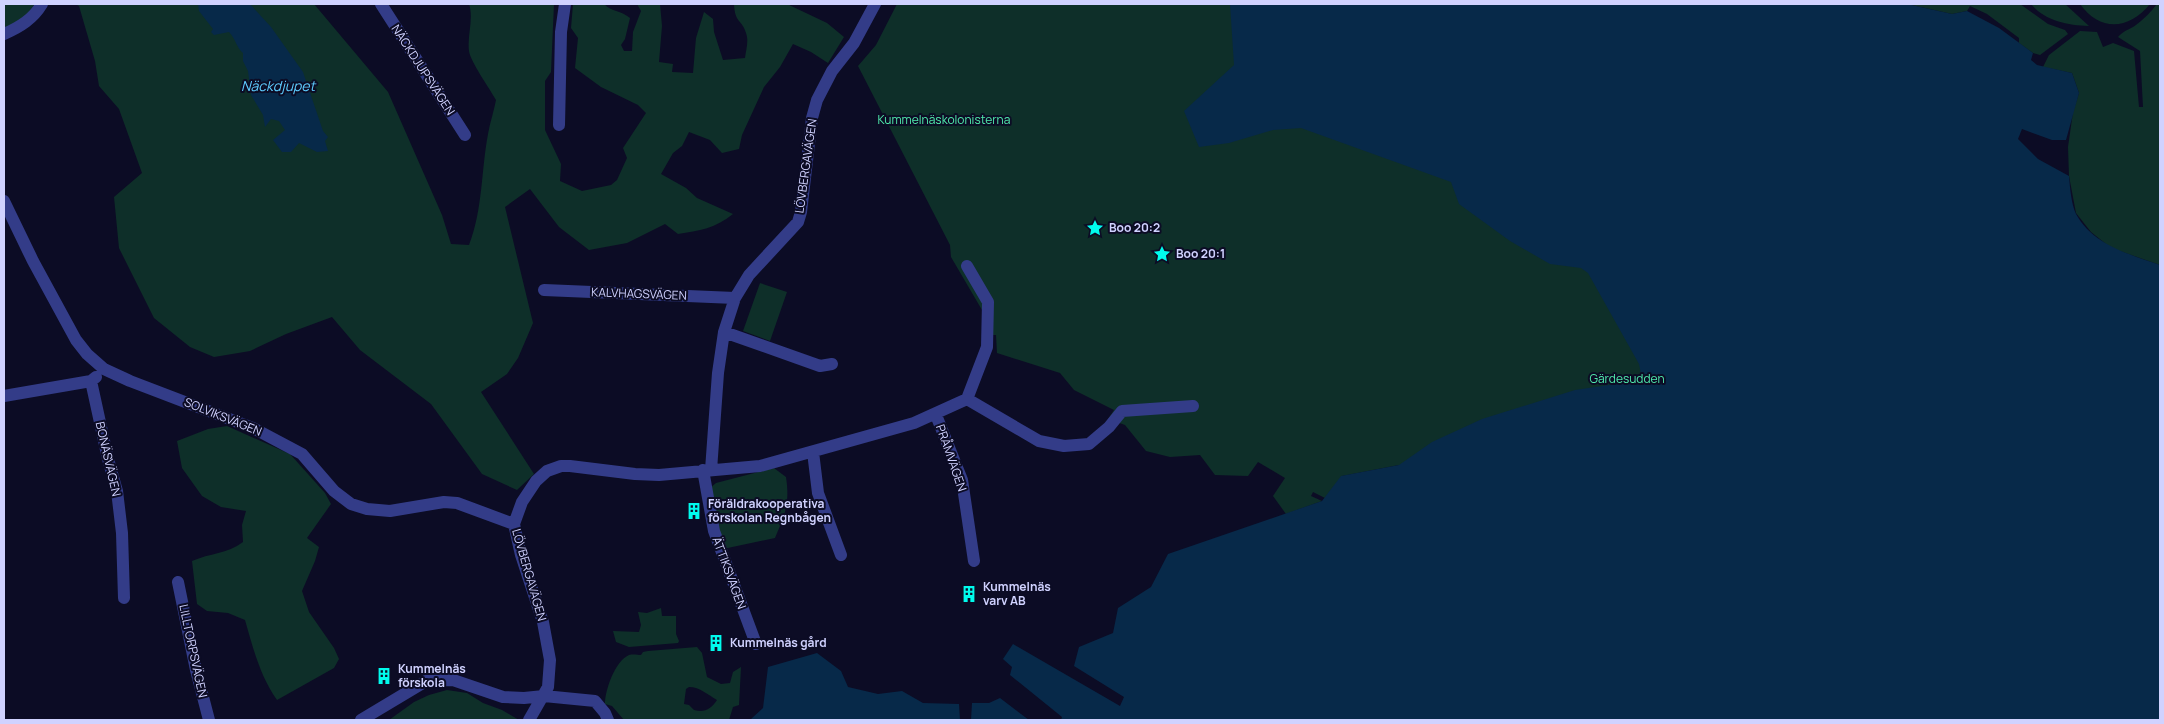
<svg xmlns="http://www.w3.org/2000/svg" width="2164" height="724" font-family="Manrope,sans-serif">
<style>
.green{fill:#0e2f29;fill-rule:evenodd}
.water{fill:#072949}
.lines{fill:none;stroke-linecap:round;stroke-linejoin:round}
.minor{stroke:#333c88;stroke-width:12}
.labels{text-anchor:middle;stroke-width:4;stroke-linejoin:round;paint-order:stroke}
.street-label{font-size:12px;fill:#d0d2ff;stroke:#0c0c25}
.park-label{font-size:12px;fill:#50eaac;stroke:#0c0c25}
.poi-label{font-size:12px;font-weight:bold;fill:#d0d2ff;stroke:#0c0c25;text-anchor:start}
.water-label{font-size:14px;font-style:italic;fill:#5ecdff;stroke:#0c0c25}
</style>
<rect width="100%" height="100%" fill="#0c0c25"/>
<path class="green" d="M4,4H34L33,12L4,30Z
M75,4H314L388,92L442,215L451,244L469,245C483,209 481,171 488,134C490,122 494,111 496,100C490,89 470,61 469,51C467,35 474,19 469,4H554L551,72L545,81V130L561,164L560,181L582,191L611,185L617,180L627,158L623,148L646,113L638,105L601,87L575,68L578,38L571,28L573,4H604C610,11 622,11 630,18L625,39L621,45L624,51H632L633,32L641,11L637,4H660L662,26L659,62L673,64L672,72L693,73L696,38L704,12L713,19L714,32L723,60L745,58C746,50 749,41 746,33C742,19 735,24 734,4H787L827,23L844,37L828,63L811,52L793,44L780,67L764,87L742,135L739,149L722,153L710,140L689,132L682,146L673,153L661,174L686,188L697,198L733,214C716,228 699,231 678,234L665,224L627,243L589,250L559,227L530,189L505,207L533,323L518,358L507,374L481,392L534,474L517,490L482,474L431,404L360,350L332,317L286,334L250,351L214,357L190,347L154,318L119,248L114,197L142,173L119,109L99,86L95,61L79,6Z
M897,4H1358L1998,626L1399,465L1342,476L1325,498L1313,492L1311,496L1322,501L1286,514L1273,496L1285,478L1258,462L1248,476L1215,475L1200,455L1170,457L1146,451L1125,425L1108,419L1114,410L1074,390L1060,373L997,353L996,335H983L982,310L951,257L950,245L858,66L876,45Z
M1907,4H2020L2048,24L2065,30L2068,34L2040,55L2033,53L2019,43V38L1987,14L1970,6L1967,11L1952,14Z
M2031,4H2065L2089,26C2067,25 2045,21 2031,4Z
M2080,4H2150C2129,30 2100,32 2080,4Z
M2157,4H2160V265L2111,248L2091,232L2076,213L2069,176L2068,147L2073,112L2079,93L2072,73L2043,67L2049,55L2080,31L2097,32L2103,47L2113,43L2134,51L2139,107H2143L2140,51L2118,37C2124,30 2129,30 2136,25C2144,19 2151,12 2157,4Z
M760,283L787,292L770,341L743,331Z
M227,426L290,454L325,493L331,504L307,538L319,547L315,561L302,591L309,612L334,648L339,659L334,668L277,700C260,676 253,648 245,620L228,613L207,611L197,604L192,561C210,553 227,554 243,542L242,525L246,511L221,507L202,496L182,468L177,441L208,429Z
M774,468L786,477C790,504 785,514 775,538L723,549L710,488L716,483Z
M661,608L662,616H676V634L679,641L678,643L629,647L616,642L613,631L639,632L641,625L638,612L647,613Z
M697,647L702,653L707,677L721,684L730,683L733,672L741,667L739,705L733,707L729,720H624L612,706L605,704C605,690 615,661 629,655C633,654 638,655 641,655L643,652L648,651ZM689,687C700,687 708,695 717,700C711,709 705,713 694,710L689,705L684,704L686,689Z
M447,690L467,693L483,703L502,710L519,720H389L414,702L429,695Z"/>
<path class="water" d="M198,4H250L271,27L303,72L323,131L328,137L325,141L328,151L317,152L299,143L291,152H282L273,140L285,130L279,121L271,119L265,127L263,115L251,95L248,71L243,61V53C236,47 236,39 229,32L214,35L211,32L213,29L199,11Z
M1230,4H1907L1952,14L1967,11L1999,28L2033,53L2031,60L2037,65L2072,73L2079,93L2066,140H2052L2022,129L2018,139L2038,159L2069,176C2070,187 2071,203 2076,214C2093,245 2129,254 2160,265V720H1061L1062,717L1010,675L1012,667L1003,659L1013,644L1120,706L1124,697L1074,666L1079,647L1113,633L1118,608L1151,587L1168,554L1322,501L1341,476L1399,465L1432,442L1482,419L1575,390L1636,381L1641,374L1639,364L1588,273L1581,268L1550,264L1510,241L1459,204L1451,182L1301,128L1273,130L1229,143L1199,147L1184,111L1234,65Z
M817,653L841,671L848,687L878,694L902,691L923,703L959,704L960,720H746L751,719L763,708L768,667Z
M1000,698L1029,720H971L972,703H989Z"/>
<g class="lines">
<path class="minor" d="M381,4L465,135
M4,34C20,27 33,19 42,4
M559,125L561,32L565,4
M4,201L33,261L76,340L87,354L104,369L130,381L253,428L302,454L334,491L351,504L367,509L390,511L444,502L457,503L514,524
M544,290L735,298
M724,332L820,366L832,364
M91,381L108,459L117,491L122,533L124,598
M4,396L91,381L96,377
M967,399L1039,441L1064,446L1089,444L1109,427L1122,411L1193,406
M936,415L962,480L974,561
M813,452L818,493L841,555
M703,470L714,531L756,644
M711,470L718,373L724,332L735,298L749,275L798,222L801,212L812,118L817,100L832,71L854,43L875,4
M178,582L196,670L209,720
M361,720L426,681L453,680L503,697L524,698L544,696L595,701L605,713L608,720
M529,720L548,687L550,660L543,622L521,555L514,524L522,502L536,481L547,471L561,466H570L635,474L659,475L760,466L914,423L967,399L987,347L988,302L967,266"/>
</g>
<defs>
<g id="sight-bare" transform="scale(1.35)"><path d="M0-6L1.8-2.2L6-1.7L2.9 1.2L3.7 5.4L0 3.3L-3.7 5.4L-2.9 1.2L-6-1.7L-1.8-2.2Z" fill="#00fbed" stroke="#0c0c25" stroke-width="2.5" paint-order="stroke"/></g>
<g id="building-bare" transform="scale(1.35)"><path d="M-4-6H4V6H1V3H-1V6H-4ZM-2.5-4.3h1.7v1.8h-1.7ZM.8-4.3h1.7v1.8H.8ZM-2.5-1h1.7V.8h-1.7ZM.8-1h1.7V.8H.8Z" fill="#00fbed" stroke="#0c0c25" stroke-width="2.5" paint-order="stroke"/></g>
</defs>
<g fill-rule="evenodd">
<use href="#sight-bare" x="1095" y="228"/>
<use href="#sight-bare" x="1162" y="254"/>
<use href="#building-bare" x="694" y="511"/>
<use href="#building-bare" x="969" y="594"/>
<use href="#building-bare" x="716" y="643"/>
<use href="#building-bare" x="384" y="676"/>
</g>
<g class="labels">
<g class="street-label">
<text transform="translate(423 70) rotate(57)" y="4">NÄCKDJUPSVÄGEN</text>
<text transform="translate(806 166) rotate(-82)" y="4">LÖVBERGAVÄGEN</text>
<text transform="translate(639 294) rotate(2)" y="4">KALVHAGSVÄGEN</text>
<text transform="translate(223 417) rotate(22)" y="4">SOLVIKSVÄGEN</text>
<text transform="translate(951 458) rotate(71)" y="4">PRÅMVÄGEN</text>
<text transform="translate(108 459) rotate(77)" y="4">BONÄSVÄGEN</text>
<text transform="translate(729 573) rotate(70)" y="4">ÄTTIKSVÄGEN</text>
<text transform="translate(529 575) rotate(74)" y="4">LÖVBERGAVÄGEN</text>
<text transform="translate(193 651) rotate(78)" y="4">LILLTORPSVÄGEN</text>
</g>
<g class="park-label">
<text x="944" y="124">Kummelnäskolonisterna</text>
<text x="1627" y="383">Gärdesudden</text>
</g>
<g class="poi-label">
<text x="1109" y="232">Boo 20:2</text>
<text x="1176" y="258">Boo 20:1</text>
<text x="708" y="508">Föräldrakooperativa<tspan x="708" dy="14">förskolan Regnbågen</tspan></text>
<text x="983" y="591">Kummelnäs<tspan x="983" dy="14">varv AB</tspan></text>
<text x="730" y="647">Kummelnäs gård</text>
<text x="398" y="673">Kummelnäs<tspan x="398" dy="14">förskola</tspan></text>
</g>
<g class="water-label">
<text x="278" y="91">Näckdjupet</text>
</g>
</g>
<rect width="2164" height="724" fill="none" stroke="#d0d2ff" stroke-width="10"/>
</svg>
